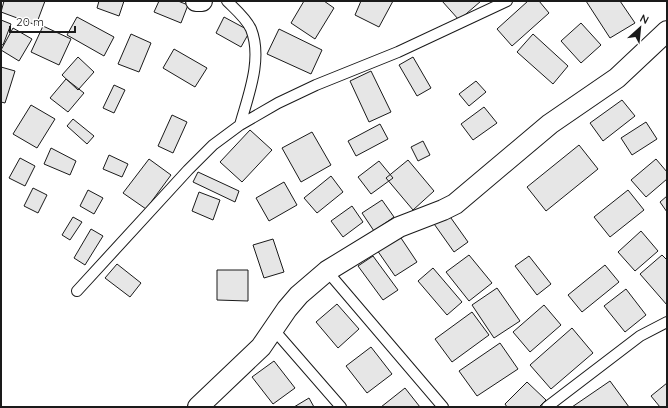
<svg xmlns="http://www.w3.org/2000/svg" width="668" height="408" font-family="Quicksand,sans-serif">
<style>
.building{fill:#e6e6e6;stroke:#1a1a1a}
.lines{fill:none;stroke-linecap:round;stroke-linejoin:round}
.lane-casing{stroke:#1a1a1a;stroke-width:12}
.street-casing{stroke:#1a1a1a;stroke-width:22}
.lane{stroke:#fff;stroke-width:10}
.street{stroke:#fff;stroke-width:20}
</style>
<rect width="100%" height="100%" fill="#fff"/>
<path class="building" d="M4,1H45L36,25L1,12Z
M99,1H124L119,16L97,8Z
M159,1H178L188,5L181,23L154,12Z
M304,1H324L334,8L315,39L291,23Z
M361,1H393L379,27L355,15Z
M442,1H481L459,20Z
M528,1H539L549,13L512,46L497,29Z
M586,1H620L635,23L610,38Z
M77,17L114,37L104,56L67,35Z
M224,17L250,31L241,47L216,33Z
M1,20L11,24L3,45L1,44Z
M581,23L601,45L581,63L561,41Z
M43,26L71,39L59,65L31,52Z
M13,28L32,39L19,61L1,50Z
M279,29L322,50L311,74L267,54Z
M131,34L151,43L139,72L118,64Z
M533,34L568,66L553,84L517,52Z
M174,49L207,68L195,87L163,68Z
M78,57L94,72L78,90L62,75Z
M413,57L431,88L417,96L399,65Z
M1,67L15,71L5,103L1,102Z
M371,71L391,112L369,122L350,81Z
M66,79L84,93L68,112L50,98Z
M476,81L486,92L469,106L459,94Z
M114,85L125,90L114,113L103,108Z
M622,100L635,116L603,141L590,123Z
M31,105L55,119L37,148L13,134Z
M484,107L497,123L473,140L461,124Z
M172,115L187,122L173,153L158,146Z
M73,119L94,136L87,144L67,126Z
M646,122L657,139L632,155L621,138Z
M380,124L388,139L356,156L348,141Z
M250,130L272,150L242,182L220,162Z
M312,132L331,165L301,182L282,148Z
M423,141L430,155L418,161L411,147Z
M579,145L598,169L546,211L527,187Z
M51,148L76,161L70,175L44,164Z
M109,155L128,164L122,177L103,169Z
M20,158L35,166L25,186L9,178Z
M149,159L171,175L146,209L123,193Z
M656,159L667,172V179L646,197L631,180Z
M408,160L434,191L413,210L386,178Z
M379,161L393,178L371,194L358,177Z
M198,172L239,191L235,202L193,182Z
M331,176L343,192L317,213L304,198Z
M284,182L297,205L269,221L256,198Z
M33,188L47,195L38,213L24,206Z
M88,190L103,198L94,214L80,206Z
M628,190L644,210L610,237L594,217Z
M199,192L220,200L213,220L192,211Z
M667,196V212L660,202Z
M382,200L394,217L374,231L362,213Z
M352,206L363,222L343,237L331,221Z
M446,211L468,242L454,252L432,221Z
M73,217L82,222L70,240L62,235Z
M91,229L103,236L85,265L74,258Z
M641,231L658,251L635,271L618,252Z
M399,235L417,262L395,276L377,250Z
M273,239L284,272L264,278L253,245Z
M469,255L492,283L469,301L446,272Z
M662,255L667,260V305L640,274Z
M373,256L398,290L383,300L358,266Z
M529,256L551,284L537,295L515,266Z
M117,264L141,283L130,297L105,278Z
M605,265L619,282L582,312L568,295Z
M433,268L462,302L447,315L418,281Z
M217,270H248V301L217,300Z
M497,288L520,321L494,338L472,305Z
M626,289L646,315L625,332L604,306Z
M337,304L359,329L338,348L316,322Z
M544,305L561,325L530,352L513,332Z
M472,312L489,335L452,362L435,339Z
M572,328L593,353L551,389L530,365Z
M500,343L518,369L477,396L459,371Z
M371,347L392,374L367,393L346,366Z
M274,361L295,388L273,404L252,377Z
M610,381L629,407H572Z
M527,382L546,400L539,407H507L505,404Z
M667,383V407H660L651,396Z
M405,388L420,407H381Z
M309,398L314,407H294Z"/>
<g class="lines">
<g class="lane-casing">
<path id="lane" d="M227,1C235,9 246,18 251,29C263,59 248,96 240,125
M327,271L443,407
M77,291L188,170L213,145L240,125L278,103L316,85L398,52L507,1
M274,330L341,407
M547,407L640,336L667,322"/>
</g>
<g class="street-casing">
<path id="street" d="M196,1H202
M198,407L261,347L287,309L299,295L327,271L399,227L443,210L455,204L550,124L617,78L667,31"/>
</g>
<use href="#lane" class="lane"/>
<use href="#street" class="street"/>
</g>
<rect width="668" height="408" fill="none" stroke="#1a1a1a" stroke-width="4"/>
<g transform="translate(640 28) rotate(27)" stroke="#ffffff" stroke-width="3" paint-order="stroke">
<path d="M0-3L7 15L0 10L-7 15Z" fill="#1a1a1a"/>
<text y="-6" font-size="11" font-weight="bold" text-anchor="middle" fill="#1a1a1a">N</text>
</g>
<path d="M10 26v6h65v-6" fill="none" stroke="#1a1a1a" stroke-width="2"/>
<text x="16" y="26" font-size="12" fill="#1a1a1a" stroke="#ffffff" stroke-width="3" paint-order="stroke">20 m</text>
</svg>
